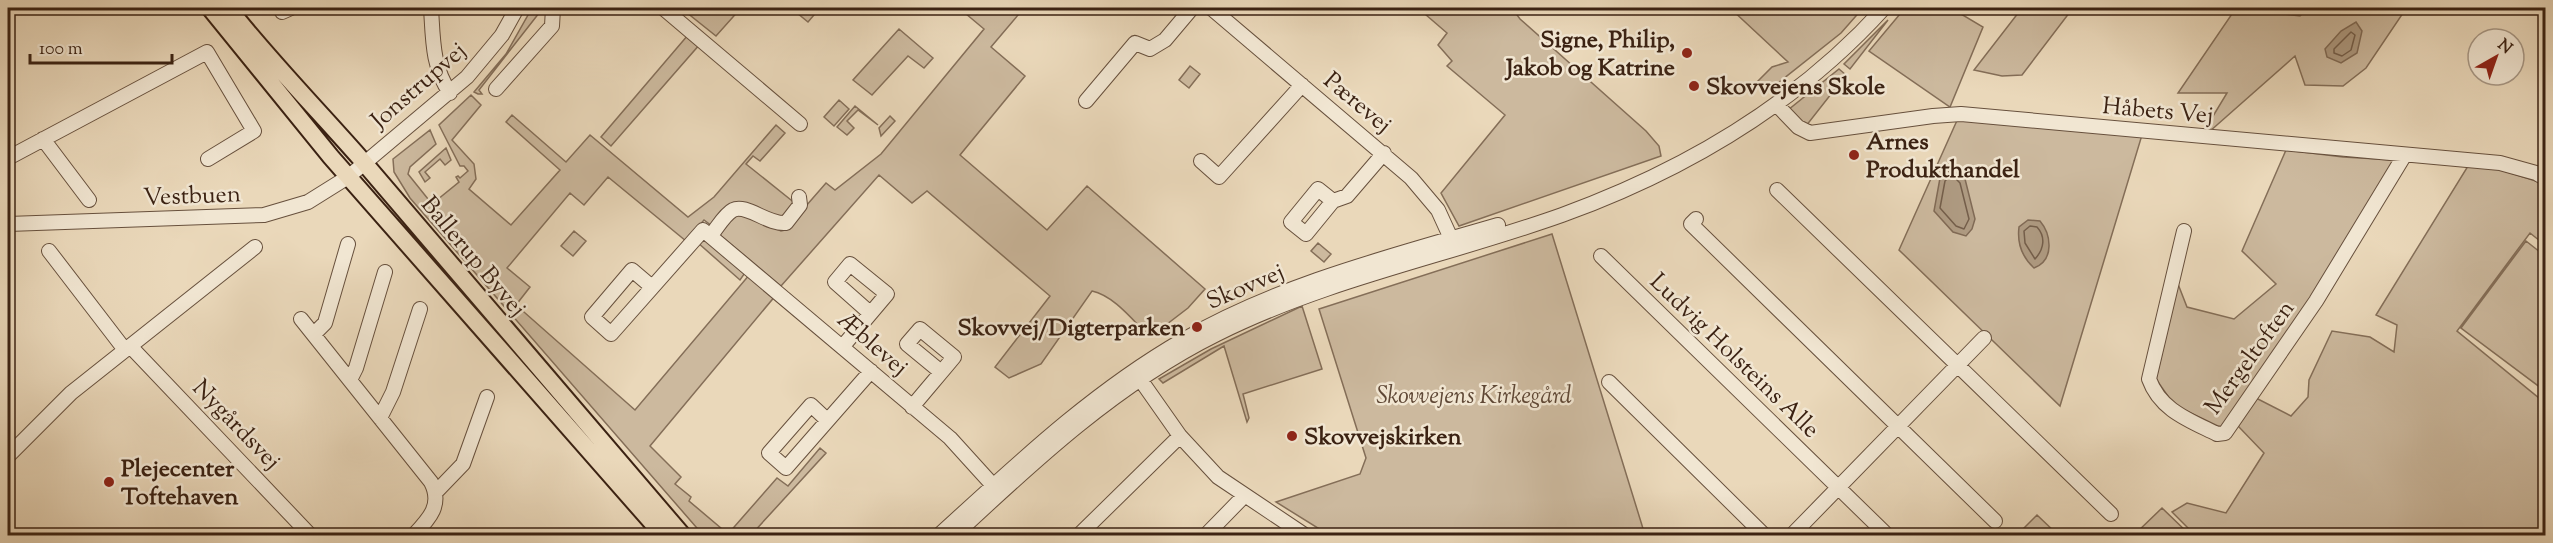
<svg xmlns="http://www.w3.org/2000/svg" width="2553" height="543" font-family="'Sorts Mill Goudy',serif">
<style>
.green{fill:#ccb99e;stroke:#846e58;stroke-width:1.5}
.water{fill:#ae9a81;stroke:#806a55;stroke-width:1.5}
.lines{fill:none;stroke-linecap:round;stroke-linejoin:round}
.shore{stroke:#745e4a;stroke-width:1.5}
.minor-casing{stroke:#67503d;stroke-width:16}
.major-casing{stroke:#3b2213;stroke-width:20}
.minor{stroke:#f1e6d2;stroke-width:14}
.major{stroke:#ead8ba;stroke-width:16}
.poi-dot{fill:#8f2418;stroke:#f1e6d2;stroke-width:2}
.labels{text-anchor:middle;stroke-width:5;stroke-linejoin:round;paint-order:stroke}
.poi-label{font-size:24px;font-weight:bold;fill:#3b2213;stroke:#f1e6d2;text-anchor:start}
.street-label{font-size:24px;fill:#3b2213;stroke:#f1e6d2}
.park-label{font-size:24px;font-style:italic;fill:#5f4836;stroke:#f1e6d2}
</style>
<rect width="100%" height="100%" fill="#ead8ba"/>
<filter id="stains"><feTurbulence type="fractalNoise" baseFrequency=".00333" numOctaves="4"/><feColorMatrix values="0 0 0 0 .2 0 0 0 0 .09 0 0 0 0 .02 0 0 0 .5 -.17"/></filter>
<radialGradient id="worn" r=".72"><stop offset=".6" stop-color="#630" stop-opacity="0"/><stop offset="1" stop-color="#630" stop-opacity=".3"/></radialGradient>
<path class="green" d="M532,8H543L479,90L482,94H478L474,92L506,54Z
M681,8H741L716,36Z
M791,8H820L808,22Z
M959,8H1024L991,47L1025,76L960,155L1047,230L1087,186L1205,289L1188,308L1150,337C1134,322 1115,296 1092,291L1041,364L1009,378L995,367L1050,296L927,191L912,203L879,175L781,286L720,235L734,214L740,213L781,231L785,230L826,183L835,190L881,154L984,29Z
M1418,8H1512L1520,19L1646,131L1659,146L1661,156L1459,226L1441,193L1505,115L1447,66L1452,61L1438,45L1447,33Z
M1730,8H1863L1841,33L1768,91L1758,81L1772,67L1788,62Z
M1905,8H1951L1983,27L1950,107L1869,51Z
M2022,8H2073L2022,75L2002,76L1974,70Z
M2236,8L2300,16L2308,8H2410L2403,13L2366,68L2343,86L2305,85L2295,56L2209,132L2204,131L2227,93H2178Z
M1888,20L1850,69L1844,64Z
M899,29L933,58L924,68L908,56L872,95L853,80Z
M688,35L700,44L611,146L601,137Z
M1190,66L1200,74L1189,88L1179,80Z
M1839,69L1846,75L1806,126L1788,110Z
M471,95L481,105L452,140L474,164L476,179L469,189L511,225L560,170L506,122L512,115L566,162L590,135L688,217L714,197L776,125L785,133L760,161L753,156L746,164L796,204L782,220L745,205L712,226L704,220L686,241L608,177L584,205L570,193L507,268L530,287L516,305L635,410L750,274L776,295L650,446L681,477L675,484L691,497L689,501L728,534L777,478L788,486L820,448L826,453L751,535H703L410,198L394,172L393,159L430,130L436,144L410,167L408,174L432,204L459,182L456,177L458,176L460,178L468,171L464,166H460L439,125Z
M839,100L849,109L834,126L824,117Z
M855,106L878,125L858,110L847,121L854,128L847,135L837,127Z
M890,116L895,121L881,136L879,128Z
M1959,116L2142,135L2060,406L1899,250Z
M446,148L451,160L445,165L440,159L425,172L430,178L425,182L419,172Z
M2286,150L2343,157L2395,160L2315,291L2222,428L2174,405L2156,379L2178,284L2187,307L2234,319L2276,284L2242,251Z
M2468,166L2498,169L2545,184V245L2530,233L2457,331L2545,403V535H2195L2172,512L2187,503L2226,513L2264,453L2238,426L2256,398L2291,416L2308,397L2309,380L2332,331L2370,337L2394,352L2397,325L2376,315Z
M574,231L586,241L573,256L561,246Z
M1552,234L1645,535H1329L1276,502L1360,474L1366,458L1319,309Z
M702,236L747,270L740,280L697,242Z
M2526,241L2545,256V391L2461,328Z
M1318,243L1331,254L1324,262L1311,251Z
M1302,306L1322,369L1243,394L1249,418L1247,422L1224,346L1163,383L1159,379L1211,349Z
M2162,508L2190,535H2134Z
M2037,515L2058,535H2017Z"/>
<path class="water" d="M2356,22L2362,31L2357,53L2341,63L2327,57L2325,49L2341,31Z
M1946,171L1959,173L1965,179L1975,219L1972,229L1966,236L1953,232L1934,211L1940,178Z
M2028,220L2040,221C2051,234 2055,260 2034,268C2021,256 2017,243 2019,227Z"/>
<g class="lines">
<path class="shore" d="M2351,32L2355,35L2351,50L2342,56L2334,53V49Z
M1949,177L1956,179L1960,183L1969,219L1964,229L1956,226L1940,208L1945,181Z
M2030,226L2037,227C2046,237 2044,249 2035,259L2025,243L2024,231Z"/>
<g class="minor-casing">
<path id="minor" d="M431,8C433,38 432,67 450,93
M663,8L800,124
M1211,8L1411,178L1438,210L1454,245
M282,12L291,8
M496,89L552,26L553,8
M1086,101L1135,43L1150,49L1165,40L1192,8
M1776,104L1798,127L1810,133L1933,116L1961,114L2500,163L2536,173L2546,179
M43,139L89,200
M8,158L207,52L254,131L208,159
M1201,161L1219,177L1302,85
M1777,190L2111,514
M1333,201L1318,189L1291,222L1306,234L1333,201L1347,196L1384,153
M1696,219L1691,224L1995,521
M8,224L264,215L308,202L348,177L467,77L502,35L517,8
M2184,231L2149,379C2160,410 2189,420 2217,434L2225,433L2316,301L2404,156
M711,235C717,228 725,214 733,210C746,203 768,225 786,223L800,205L799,197
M49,251L125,350
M1601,256L1888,536
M652,287L632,270L592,317L611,334L703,230L950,438L999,492
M301,319L431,482C443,505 429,519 413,536
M314,334L325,323L348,244
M130,346L311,536
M843,346L887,294L850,264L835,282L870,313
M1135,372L1180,436L1218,477L1306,536
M350,380L356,368L385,272
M1609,382L1765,536
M912,407C926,390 940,374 954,357L920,329L907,344L941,372
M380,418L393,392L420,309
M827,420L811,405L769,453L786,468L871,371
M8,456L71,393L255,247
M436,492L463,464L487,397
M938,536C1016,465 1091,393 1183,340C1280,284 1392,256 1498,225
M954,536C1034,461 1118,383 1217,334C1327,279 1447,256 1562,215C1683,171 1797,104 1884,8
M1078,536L1180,436
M1205,536L1244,496
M1791,536L1984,338"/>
</g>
<g class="major-casing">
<path id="major" d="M210,8L331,157L664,536
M228,8C269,60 316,108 360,158C467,284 574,410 683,536"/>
</g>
<use href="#minor" class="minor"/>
<use href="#major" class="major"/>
</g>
<g class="poi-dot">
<circle cx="1687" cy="53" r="6"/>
<circle cx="1694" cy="86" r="6"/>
<circle cx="1854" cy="155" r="6"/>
<circle cx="1197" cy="327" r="6"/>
<circle cx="1292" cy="436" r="6"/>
<circle cx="109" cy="482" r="6"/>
</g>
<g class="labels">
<g class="poi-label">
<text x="1675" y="47" text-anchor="end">Signe, Philip,<tspan x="1675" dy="28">Jakob og Katrine</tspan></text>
<text x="1706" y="94">Skovvejens Skole</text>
<text x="1866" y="149">Arnes<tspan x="1866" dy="28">Produkthandel</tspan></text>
<text x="1185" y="335" text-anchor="end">Skovvej/Digterparken</text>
<text x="1304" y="444">Skovvejskirken</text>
<text x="121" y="476">Plejecenter<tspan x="121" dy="28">Toftehaven</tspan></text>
</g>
<g class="street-label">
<text transform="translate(418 85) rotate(-41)" y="8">Jonstrupvej</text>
<text transform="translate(1358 102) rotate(40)" y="8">Pærevej</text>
<text transform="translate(2158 110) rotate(5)" y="8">Håbets Vej</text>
<text transform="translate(192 195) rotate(-2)" y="8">Vestbuen</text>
<text transform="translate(474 256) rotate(50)" y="8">Ballerup Byvej</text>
<text transform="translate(1245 286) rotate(-23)" y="8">Skovvej</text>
<text transform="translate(873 343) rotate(41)" y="8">Æblevej</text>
<text transform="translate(1735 355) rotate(44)" y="8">Ludvig Holsteins Alle</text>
<text transform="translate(2249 357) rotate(-54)" y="8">Mergeltoften</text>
<text transform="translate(237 424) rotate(46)" y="8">Nygårdsvej</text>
</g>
<g class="park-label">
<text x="1474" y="403">Skovvejens Kirkegård</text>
</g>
</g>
<rect width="2553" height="543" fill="none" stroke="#ead8ba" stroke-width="30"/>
<rect x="9" y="9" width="2535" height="525" fill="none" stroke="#3b2213" stroke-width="3"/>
<rect x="15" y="15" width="2523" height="513" fill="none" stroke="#3b2213" stroke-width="1.5"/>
<g transform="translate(2496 57) rotate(40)"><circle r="28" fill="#f1e6d2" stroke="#a89886" stroke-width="1.5"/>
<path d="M0-4.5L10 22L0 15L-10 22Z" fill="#8f2418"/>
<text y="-9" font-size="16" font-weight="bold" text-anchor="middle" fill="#3b2213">N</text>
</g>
<path d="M30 54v9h142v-9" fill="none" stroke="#3b2213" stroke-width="3"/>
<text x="39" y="54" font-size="18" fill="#3b2213" stroke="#f1e6d2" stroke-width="4.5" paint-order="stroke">100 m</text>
<rect width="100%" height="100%" filter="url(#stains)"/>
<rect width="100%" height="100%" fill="url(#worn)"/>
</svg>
